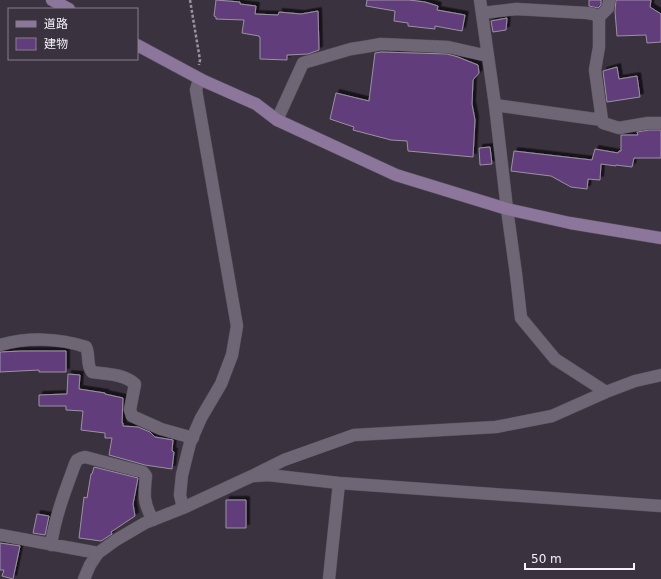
<svg xmlns="http://www.w3.org/2000/svg" width="661" height="579" font-family="'DejaVu Sans','Noto Sans JP',sans-serif">
<style>
.building{fill:#623d7c;stroke:#9a92a0;filter:url(#shadow)}
.lines{fill:none;stroke-linecap:round;stroke-linejoin:round}
.street-casing{stroke:#58535d;stroke-width:13}
.secondary-casing{stroke:#58535d;stroke-width:13}
.path{stroke:#9a949e;stroke-width:2.5;stroke-dasharray:3 2;stroke-linecap:butt}
.street{stroke:#6e6674;stroke-width:12}
.secondary{stroke:#8c769c;stroke-width:12}
</style>
<defs>
<filter id="shadow"><feDropShadow dx="3.5" dy="-3.5" stdDeviation="0" flood-color="#0009"/></filter>
</defs>
<rect width="100%" height="100%" fill="#3a333f"/>
<path class="building" d="M216,0L240,2V4L256,6L255,14L278,15L279,12L301,14L318,11L319,50L308,54L287,55V60L260,59V37H259V36L242,33L244,20L216,19V17L214,16Z
M367,0H409L425,2L438,6L437,10L465,15L462,31L435,26V29L408,26V23L394,21L395,11L366,6Z
M589,0H601V5L598,8L589,6Z
M616,0H651L650,7L661,14V42L647,43L646,35L617,36L615,11Z
M507,18L506,30L493,32L491,21Z
M381,52L447,54L458,57L478,65L479,73L473,80L472,104L475,120L473,157L408,151L407,141L391,140L353,130L354,127L330,119L336,93L369,101L375,53Z
M617,67L619,79L637,76L640,97L607,102L603,71Z
M649,130H661V158H634L632,167L616,165V166L601,164L600,180L588,179L587,189L571,187L551,176L511,171L514,151L592,160L595,149L618,153L619,151H621V135H638L637,132Z
M490,147L492,164L480,165L479,148Z
M22,351H66V372H39V370L0,372V352Z
M68,374L80,375L79,389L105,393V394L123,398L122,423H123V426L138,427L150,432L155,437L173,440L172,451L174,452L172,469L145,465L109,455L112,438H105V433L81,430L83,411L66,410V406H39V395L67,394Z
M94,467L138,478L133,504L135,516L111,532L112,534L101,541L79,538L84,497L87,498L91,474H92Z
M226,500H246V528H226Z
M37,514L49,516L45,535L33,533Z
M0,543L20,546L13,579L2,576L4,570H0Z"/>
<g class="lines">
<g class="street-casing">
<path id="street" d="M480,0L495,105L507,209L516,274L521,318L555,359L606,392
M609,0L608,8L599,17V47L595,70L602,120L603,123L619,128L648,123H661
M482,13L516,9L587,13L593,14L599,17
M495,105L602,120
M277,120L303,63L351,49L364,47L381,44L448,47L488,56
M0,345C28,337 59,338 86,347C90,355 86,365 92,372C107,374 124,374 135,384L130,410L132,416L161,429L193,438
M255,476L268,475L339,483L661,506
M183,508L180,495L182,475L190,443L201,418L221,384L232,355L237,326L196,90L199,79
M0,535L98,553
M51,545C55,517 65,491 75,464L77,460L81,458L85,457L143,472L146,476C144,494 143,503 153,520
M84,579L90,565L98,553L116,540L145,523L183,508L252,476L284,460L354,435L496,427L552,416L606,392L635,381L661,375
M329,579L339,483"/>
</g>
<g class="secondary-casing">
<path id="secondary" d="M52,0L69,9
M137,45L204,81L256,104L277,120L396,175L507,209L570,223L661,238"/>
</g>
<path class="path" d="M190,0L200,60L199,65"/>
<use href="#street" class="street"/>
<use href="#secondary" class="secondary"/>
</g>
<rect x="8" y="8" width="130" height="52" fill="#3a333f" stroke="#857f89"/>
<rect x="16" y="21" width="20" height="6" fill="#8c769c" stroke="#857f89"/>
<text x="44" y="28" font-size="12" fill="#f5f1f9">道路</text>
<rect x="16" y="38" width="20" height="12" fill="#623d7c" stroke="#857f89"/>
<text x="44" y="48" font-size="12" fill="#f5f1f9">建物</text>
<path d="M525 563v6h109v-6" fill="none" stroke="#f5f1f9" stroke-width="2"/>
<text x="531" y="563" font-size="12" fill="#f5f1f9" stroke="#3a333f" stroke-width="3" paint-order="stroke">50 m</text>
</svg>
